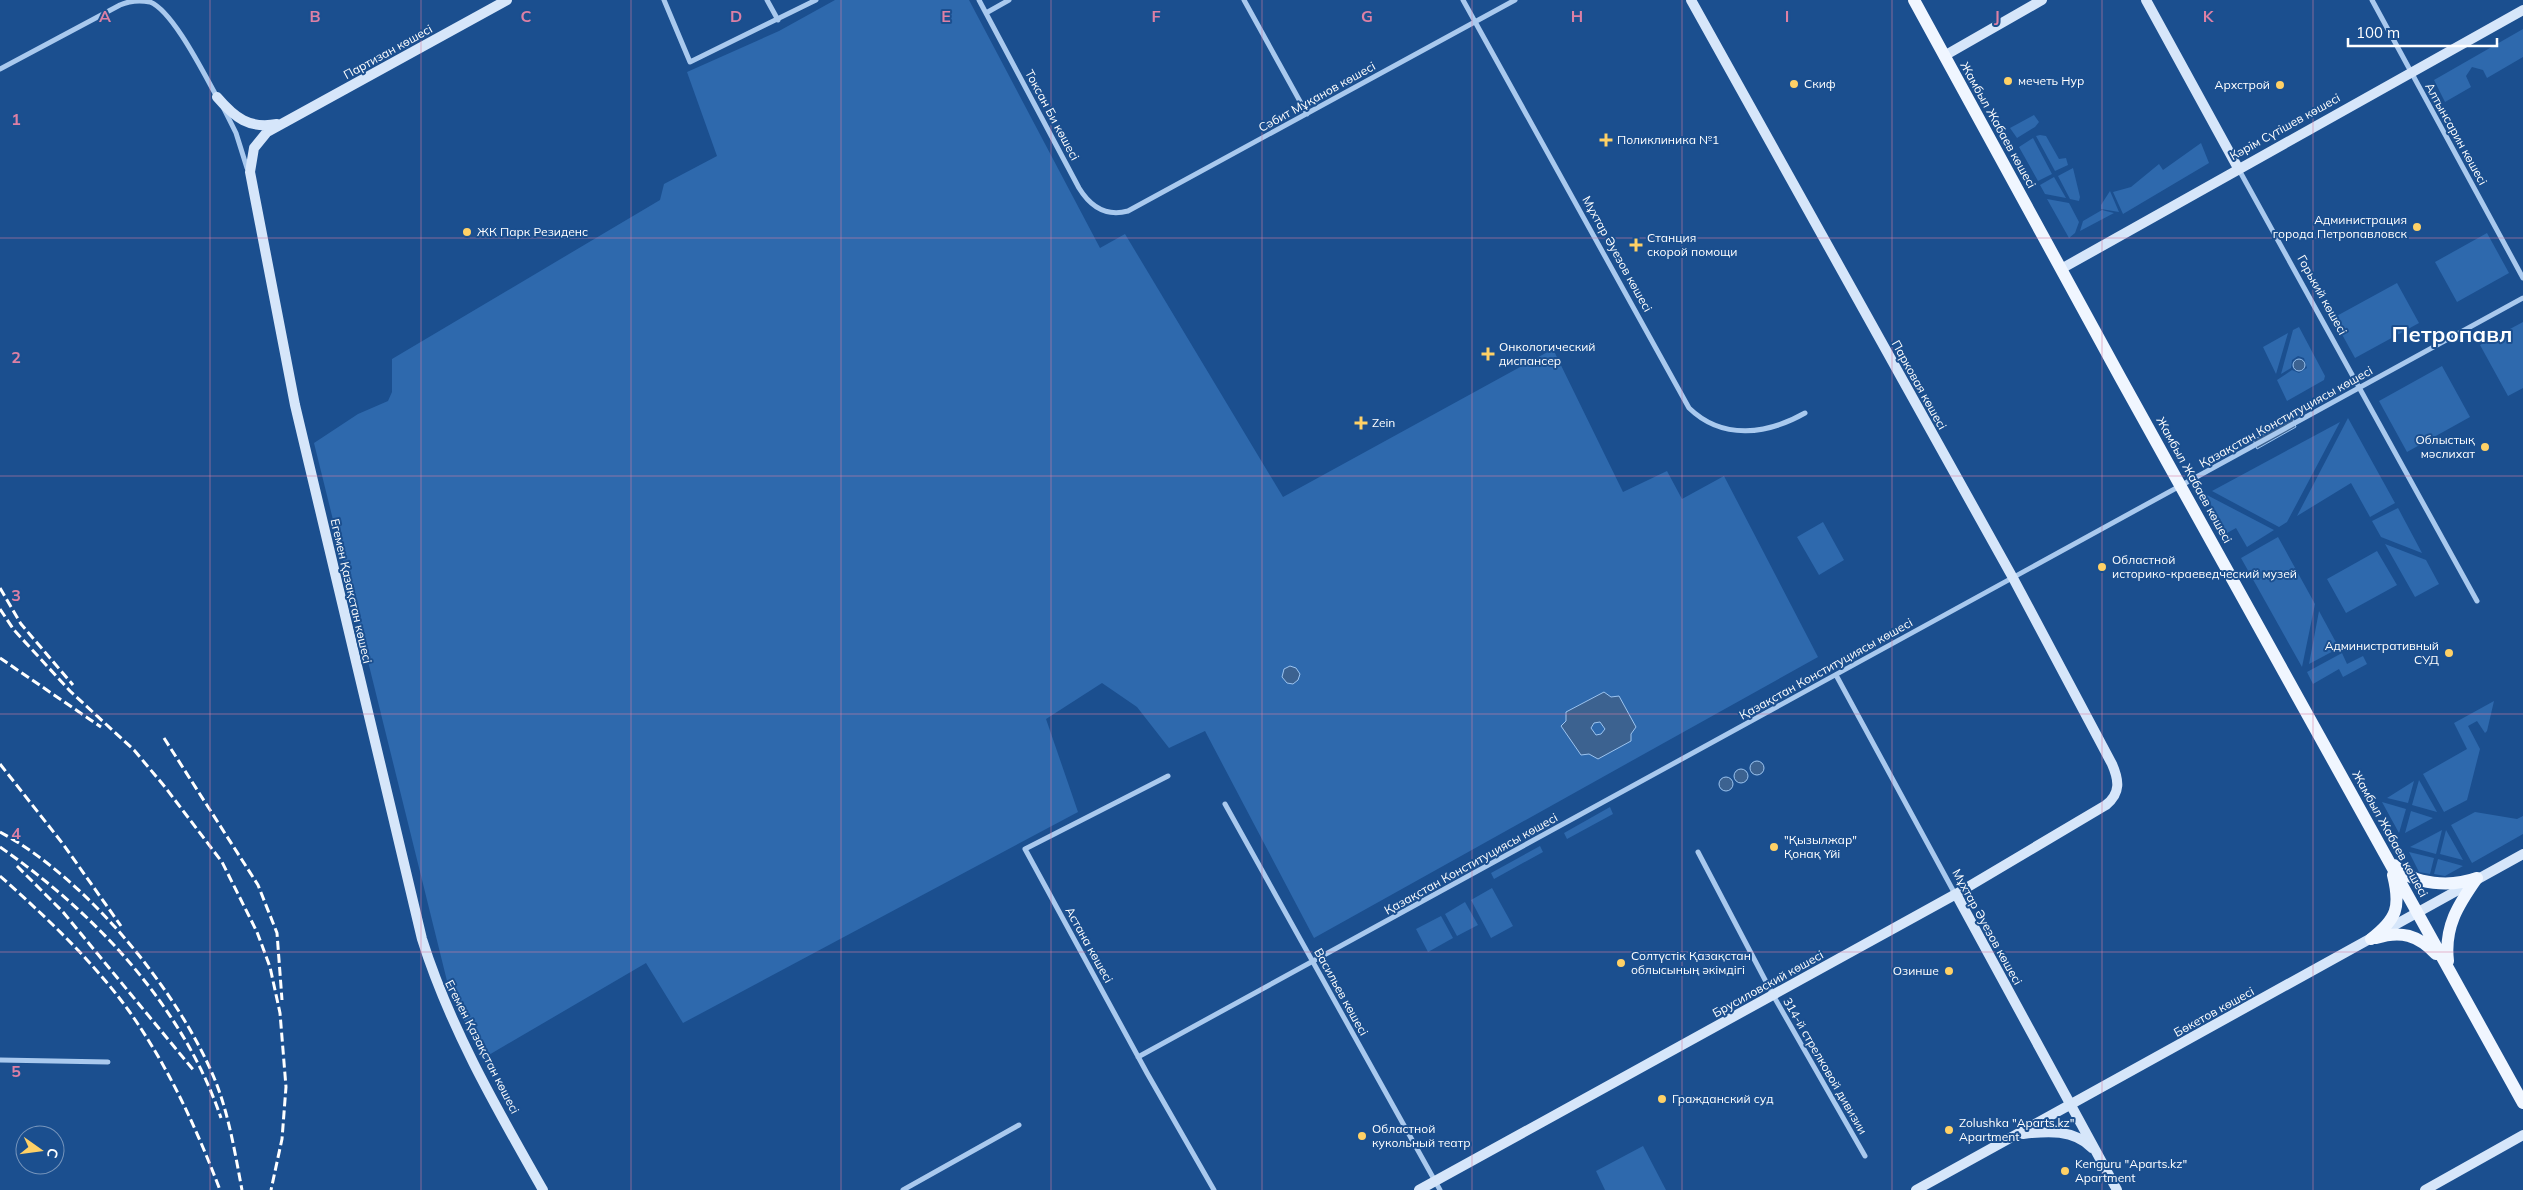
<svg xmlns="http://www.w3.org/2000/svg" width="2523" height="1190" font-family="Mulish,sans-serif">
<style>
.green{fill:#2e69ad}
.water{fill:#3c6290;stroke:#9cc4f0;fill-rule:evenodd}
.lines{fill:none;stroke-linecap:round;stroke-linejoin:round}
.street{stroke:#a9c9ee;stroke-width:5}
.secondary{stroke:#d6e6fa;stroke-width:10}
.primary{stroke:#f0f6ff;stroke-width:12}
.rail{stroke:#fff;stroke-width:3;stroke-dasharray:9 4;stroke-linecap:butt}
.grid{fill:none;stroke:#dd80a5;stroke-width:1;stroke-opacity:0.55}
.poi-dot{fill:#ffd166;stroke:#1b4f8f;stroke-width:2}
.labels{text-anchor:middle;stroke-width:4;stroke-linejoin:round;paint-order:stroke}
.street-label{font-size:12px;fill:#fff;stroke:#1b4f8f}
.poi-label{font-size:12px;fill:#fff;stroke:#1b4f8f;text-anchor:start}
.town-label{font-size:22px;font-weight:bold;fill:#fff;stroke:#1b4f8f}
.grid-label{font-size:16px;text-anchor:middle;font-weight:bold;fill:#dd80a5;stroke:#1b4f8f;stroke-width:4;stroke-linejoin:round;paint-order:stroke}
</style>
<rect width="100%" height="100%" fill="#1b4f8f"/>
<path class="green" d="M835,0H969L1100,248L1125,234L1283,497L1553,349L1623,492L1667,471L1682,499L1724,476L1818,657L1314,938L1205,731L1169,748L1137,707L1102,683L1046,719L1078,812L683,1023L646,963L482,1059L449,989L314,443L358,414L388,401L392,392V359L660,200L664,184L717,156L687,72L779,31Z
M2523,29V57L2487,78L2483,70L2472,67L2466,76L2471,87L2445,102L2434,80Z
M2034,115L2039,122L2035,127L2017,138L2010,128Z
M2040,135L2046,136L2059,159L2066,158L2068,165L2055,171L2036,136Z
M2033,138L2052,174L2038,181L2019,147Z
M2201,143L2209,163L2123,214L2113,192L2131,187L2159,164L2163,170Z
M2073,168L2080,197L2079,201L2070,199L2058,176Z
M2054,177L2066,198L2045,194L2040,185Z
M2110,191L2119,212L2101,209V205Z
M2047,199L2069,203L2079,222L2075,233L2069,238Z
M2102,210L2114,213L2080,231L2083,221Z
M2487,233L2509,273L2457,302L2435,262Z
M2397,283L2419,323L2355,358L2333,318Z
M2523,322V388L2508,396L2480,345Z
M2299,327L2325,376L2324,380L2287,401L2277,380L2292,370L2299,373L2307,368L2304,358L2298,356L2292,360L2291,368L2281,374L2293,330Z
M2288,333L2276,374L2263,347Z
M2442,366L2470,417L2407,452L2379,401Z
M2348,418L2395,503L2370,517L2351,483L2297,516Z
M2340,422L2287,522L2279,527L2212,491Z
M2205,494L2274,530L2247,547L2236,528L2227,533Z
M2398,508L2422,553L2381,537L2372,521Z
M1823,522L1844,560L1819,575L1797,537Z
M2278,537L2315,604L2302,667L2241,558Z
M2385,544L2426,560L2439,584L2415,597Z
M2377,551L2397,585L2346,613L2327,579Z
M2319,611L2339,648L2309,664Z
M2342,653L2347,664L2363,656L2367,664L2343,677L2339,669L2313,684L2307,672Z
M2494,701L2487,731L2485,733L2477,721L2468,726L2480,749L2467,800L2444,812L2423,774L2467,749L2454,723Z
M2419,780L2437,812L2412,805Z
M2414,781L2408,803L2387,798Z
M2382,802L2406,809L2399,833Z
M1610,807L1613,814L1567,839L1564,833Z
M2411,811L2433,818L2405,833Z
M2475,812L2517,819L2523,816V834L2472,863L2451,825Z
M2442,830L2436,854L2410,847Z
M2446,830L2463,860L2440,854Z
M1540,846L1543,852L1494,879L1491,873Z
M2409,852L2434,858L2430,874L2419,872Z
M2438,859L2463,866L2445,876L2434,874Z
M1492,888L1513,926L1491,938L1471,900Z
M1465,902L1478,925L1457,936L1445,914Z
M1441,916L1453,938L1428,952L1416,929Z
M1643,1146L1666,1190H1605L1596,1171Z"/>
<path class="water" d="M2293 365a6 6 0 1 1 12 0a6 6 0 1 1-12 0Z
M2293,418L2296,427L2257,449L2253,440Z
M1290,666L1296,668L1300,674L1298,680L1293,684L1287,683L1282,677L1284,669Z
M1604,692L1611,697L1619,696L1636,727L1631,734V741L1598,759L1589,754L1581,755L1561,726L1566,721V712ZM1600,722L1605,729L1601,734L1596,735L1591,728L1594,723Z
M1750 768a7 7 0 1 1 14 0a7 7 0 1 1-14 0Z
M1734 776a7 7 0 1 1 14 0a7 7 0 1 1-14 0Z
M1719 784a7 7 0 1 1 14 0a7 7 0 1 1-14 0Z"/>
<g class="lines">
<path class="street" d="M664,0L690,62L816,0
M767,0L778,20
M979,0L1079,188C1090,206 1106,217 1128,211L1515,0
M1244,0L1307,114
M1463,0L1689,408C1723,441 1768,434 1805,413
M2372,0L2523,278
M986,13L1009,0
M0,69L120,5C129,1 140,0 150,2C173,11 204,74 217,97
M224,109L236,133L247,168
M2238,168L2477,601
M1836,675L1955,894
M1168,776L1025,849L1147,1073L1214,1190
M1225,804L1440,1190
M1698,852L1773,995L1865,1156
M1138,1057L2523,298
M0,1060L108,1062
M903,1190L1019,1125"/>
<path class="secondary" d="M507,0L267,132L254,148L250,172L295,405L422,939C450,1028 497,1109 543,1190
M2146,0L2238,168
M1944,56L2042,0
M217,97C235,118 249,129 277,124
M2061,269L2523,10
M1956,894L2117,1190
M2023,1134C2047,1131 2074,1129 2092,1148
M1419,1190L1956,894L2106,805C2121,793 2119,780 2112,764L2013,578L1691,0
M1916,1190L2523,854
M2425,1190L2523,1135"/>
<path class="primary" d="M1914,0L2120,377L2523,1103
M2394,865C2414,886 2452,887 2477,878
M2376,938C2401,930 2418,935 2436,954
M2371,939C2397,919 2401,907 2393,875
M2448,961C2444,927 2458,905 2477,878"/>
<path class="rail" d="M0,588L21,624L73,685
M0,609L14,630L70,691L134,750L165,787L222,862L257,932L270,967L280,1013L286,1087L282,1139L271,1190
M0,658L101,727
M164,738L258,885L277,933L282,1000
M0,764L63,844L121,926
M0,832C86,878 178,990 215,1080C229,1115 235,1153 242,1190
M0,847C95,913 183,1006 221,1118
M17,866L63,912L195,1072
M0,876C46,917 92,960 129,1011C168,1066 196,1127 220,1190"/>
</g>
<path class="grid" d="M210,0V1190M421,0V1190M631,0V1190M841,0V1190M1051,0V1190M1262,0V1190M1472,0V1190M1682,0V1190M1892,0V1190M2102,0V1190M2313,0V1190M0,238H2523M0,476H2523M0,714H2523M0,952H2523"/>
<g class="poi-dot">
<circle cx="2008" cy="81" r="5"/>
<circle cx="1794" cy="84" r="5"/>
<circle cx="2280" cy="85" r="5"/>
<path d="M1603.5 132.5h5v5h5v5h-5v5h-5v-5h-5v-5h5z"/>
<circle cx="2417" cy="227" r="5"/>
<circle cx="467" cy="232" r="5"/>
<path d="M1633.5 237.5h5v5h5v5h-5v5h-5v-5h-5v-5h5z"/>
<path d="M1485.5 346.5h5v5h5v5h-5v5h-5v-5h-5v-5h5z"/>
<path d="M1358.5 415.5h5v5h5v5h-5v5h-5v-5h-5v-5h5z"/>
<circle cx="2485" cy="447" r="5"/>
<circle cx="2102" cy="567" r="5"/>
<circle cx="2449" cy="653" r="5"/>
<circle cx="1774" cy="847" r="5"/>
<circle cx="1621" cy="963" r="5"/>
<circle cx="1949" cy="971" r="5"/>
<circle cx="1662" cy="1099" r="5"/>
<circle cx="1949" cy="1130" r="5"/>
<circle cx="1362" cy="1136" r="5"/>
<circle cx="2065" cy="1171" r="5"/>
</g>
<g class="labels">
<g class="street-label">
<text transform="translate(388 52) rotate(-29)" y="4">Партизан көшесі</text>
<text transform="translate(1317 97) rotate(-29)" y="4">Сәбит Мұқанов көшесі</text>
<text transform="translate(1052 115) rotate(62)" y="4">Токсан Би көшесі</text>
<text transform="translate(1998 125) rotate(61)" y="4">Жамбыл Жабаев көшесі</text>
<text transform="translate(2285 127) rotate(-29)" y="4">Кәрім Сүтішев көшесі</text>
<text transform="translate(2456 134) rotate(61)" y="4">Алтынсарин көшесі</text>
<text transform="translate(1617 254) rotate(61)" y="4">Мұхтар Әуезов көшесі</text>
<text transform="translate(2322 295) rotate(61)" y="4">Горький көшесі</text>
<text transform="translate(1919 385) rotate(61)" y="4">Парковая көшесі</text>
<text transform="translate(2286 417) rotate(-29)" y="4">Қазақстан Конституциясы көшесі</text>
<text transform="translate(2194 480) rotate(61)" y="4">Жамбыл Жабаев көшесі</text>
<text transform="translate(351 591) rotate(77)" y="4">Егемен Қазақстан көшесі</text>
<text transform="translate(1826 669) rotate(-29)" y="4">Қазақстан Конституциясы көшесі</text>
<text transform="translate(2390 834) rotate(61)" y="4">Жамбыл Жабаев көшесі</text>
<text transform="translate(1471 864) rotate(-29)" y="4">Қазақстан Конституциясы көшесі</text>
<text transform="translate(1987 927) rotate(61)" y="4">Мұхтар Әуезов көшесі</text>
<text transform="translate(1089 945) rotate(61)" y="4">Астана көшесі</text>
<text transform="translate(1768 984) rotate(-29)" y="4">Брусиловский көшесі</text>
<text transform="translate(1341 992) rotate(61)" y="4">Васильев көшесі</text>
<text transform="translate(2214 1012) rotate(-29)" y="4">Бөкетов көшесі</text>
<text transform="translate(482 1047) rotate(63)" y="4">Егемен Қазақстан көшесі</text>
<text transform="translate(1825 1066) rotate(60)" y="4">314-й стрелковой дивизии</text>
</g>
<g class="poi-label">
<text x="2018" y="85">мечеть Нур</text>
<text x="1804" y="88">Скиф</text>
<text x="2270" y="89" text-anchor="end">Архстрой</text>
<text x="1617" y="144">Поликлиника №1</text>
<text x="2407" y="224" text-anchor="end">Администрация<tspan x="2407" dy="14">города Петропавловск</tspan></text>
<text x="477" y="236">ЖК Парк Резиденс</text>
<text x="1647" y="242">Станция<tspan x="1647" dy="14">скорой помощи</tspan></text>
<text x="1499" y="351">Онкологический<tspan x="1499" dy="14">диспансер</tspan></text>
<text x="1372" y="427">Zein</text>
<text x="2475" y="444" text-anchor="end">Облыстық<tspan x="2475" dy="14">мәслихат</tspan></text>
<text x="2112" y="564">Oбластной<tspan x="2112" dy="14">историко-краеведческий музей</tspan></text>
<text x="2439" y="650" text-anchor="end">Административный<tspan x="2439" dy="14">СУД</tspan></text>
<text x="1784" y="844">"Қызылжар"<tspan x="1784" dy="14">Қонақ Үйі</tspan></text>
<text x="1631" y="960">Солтүстік Қазақстан<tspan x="1631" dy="14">облысының әкімдігі</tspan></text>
<text x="1939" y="975" text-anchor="end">Озинше</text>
<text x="1672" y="1103">Гражданский суд</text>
<text x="1959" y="1127">Zolushka "Aparts.kz"<tspan x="1959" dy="14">Apartment</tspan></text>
<text x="1372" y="1133">Областной<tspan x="1372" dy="14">кукольный театр</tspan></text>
<text x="2075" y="1168">Kenguru "Aparts.kz"<tspan x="2075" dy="14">Apartment</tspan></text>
</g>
<g class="town-label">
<text x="2452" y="342">Петропавл</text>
</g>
</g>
<g class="grid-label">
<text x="105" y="22">A</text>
<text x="315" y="22">B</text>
<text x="526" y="22">C</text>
<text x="736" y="22">D</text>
<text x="946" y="22">E</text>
<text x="1156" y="22">F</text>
<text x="1367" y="22">G</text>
<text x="1577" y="22">H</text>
<text x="1787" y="22">I</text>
<text x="1997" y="22">J</text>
<text x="2208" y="22">K</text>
<text x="16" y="125">1</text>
<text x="16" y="363">2</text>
<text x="16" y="601">3</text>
<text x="16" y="839">4</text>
<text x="16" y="1077">5</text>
</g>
<g transform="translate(40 1150) rotate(104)"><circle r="24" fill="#1b4f8f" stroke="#7695bc"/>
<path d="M0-4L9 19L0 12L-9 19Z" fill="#ffd166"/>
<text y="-8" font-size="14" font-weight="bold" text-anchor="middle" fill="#ffffff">С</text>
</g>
<path d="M2348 38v8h149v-8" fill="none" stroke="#ffffff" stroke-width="2.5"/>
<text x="2356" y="38" font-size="15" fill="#ffffff" stroke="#1b4f8f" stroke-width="4" paint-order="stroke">100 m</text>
</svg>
